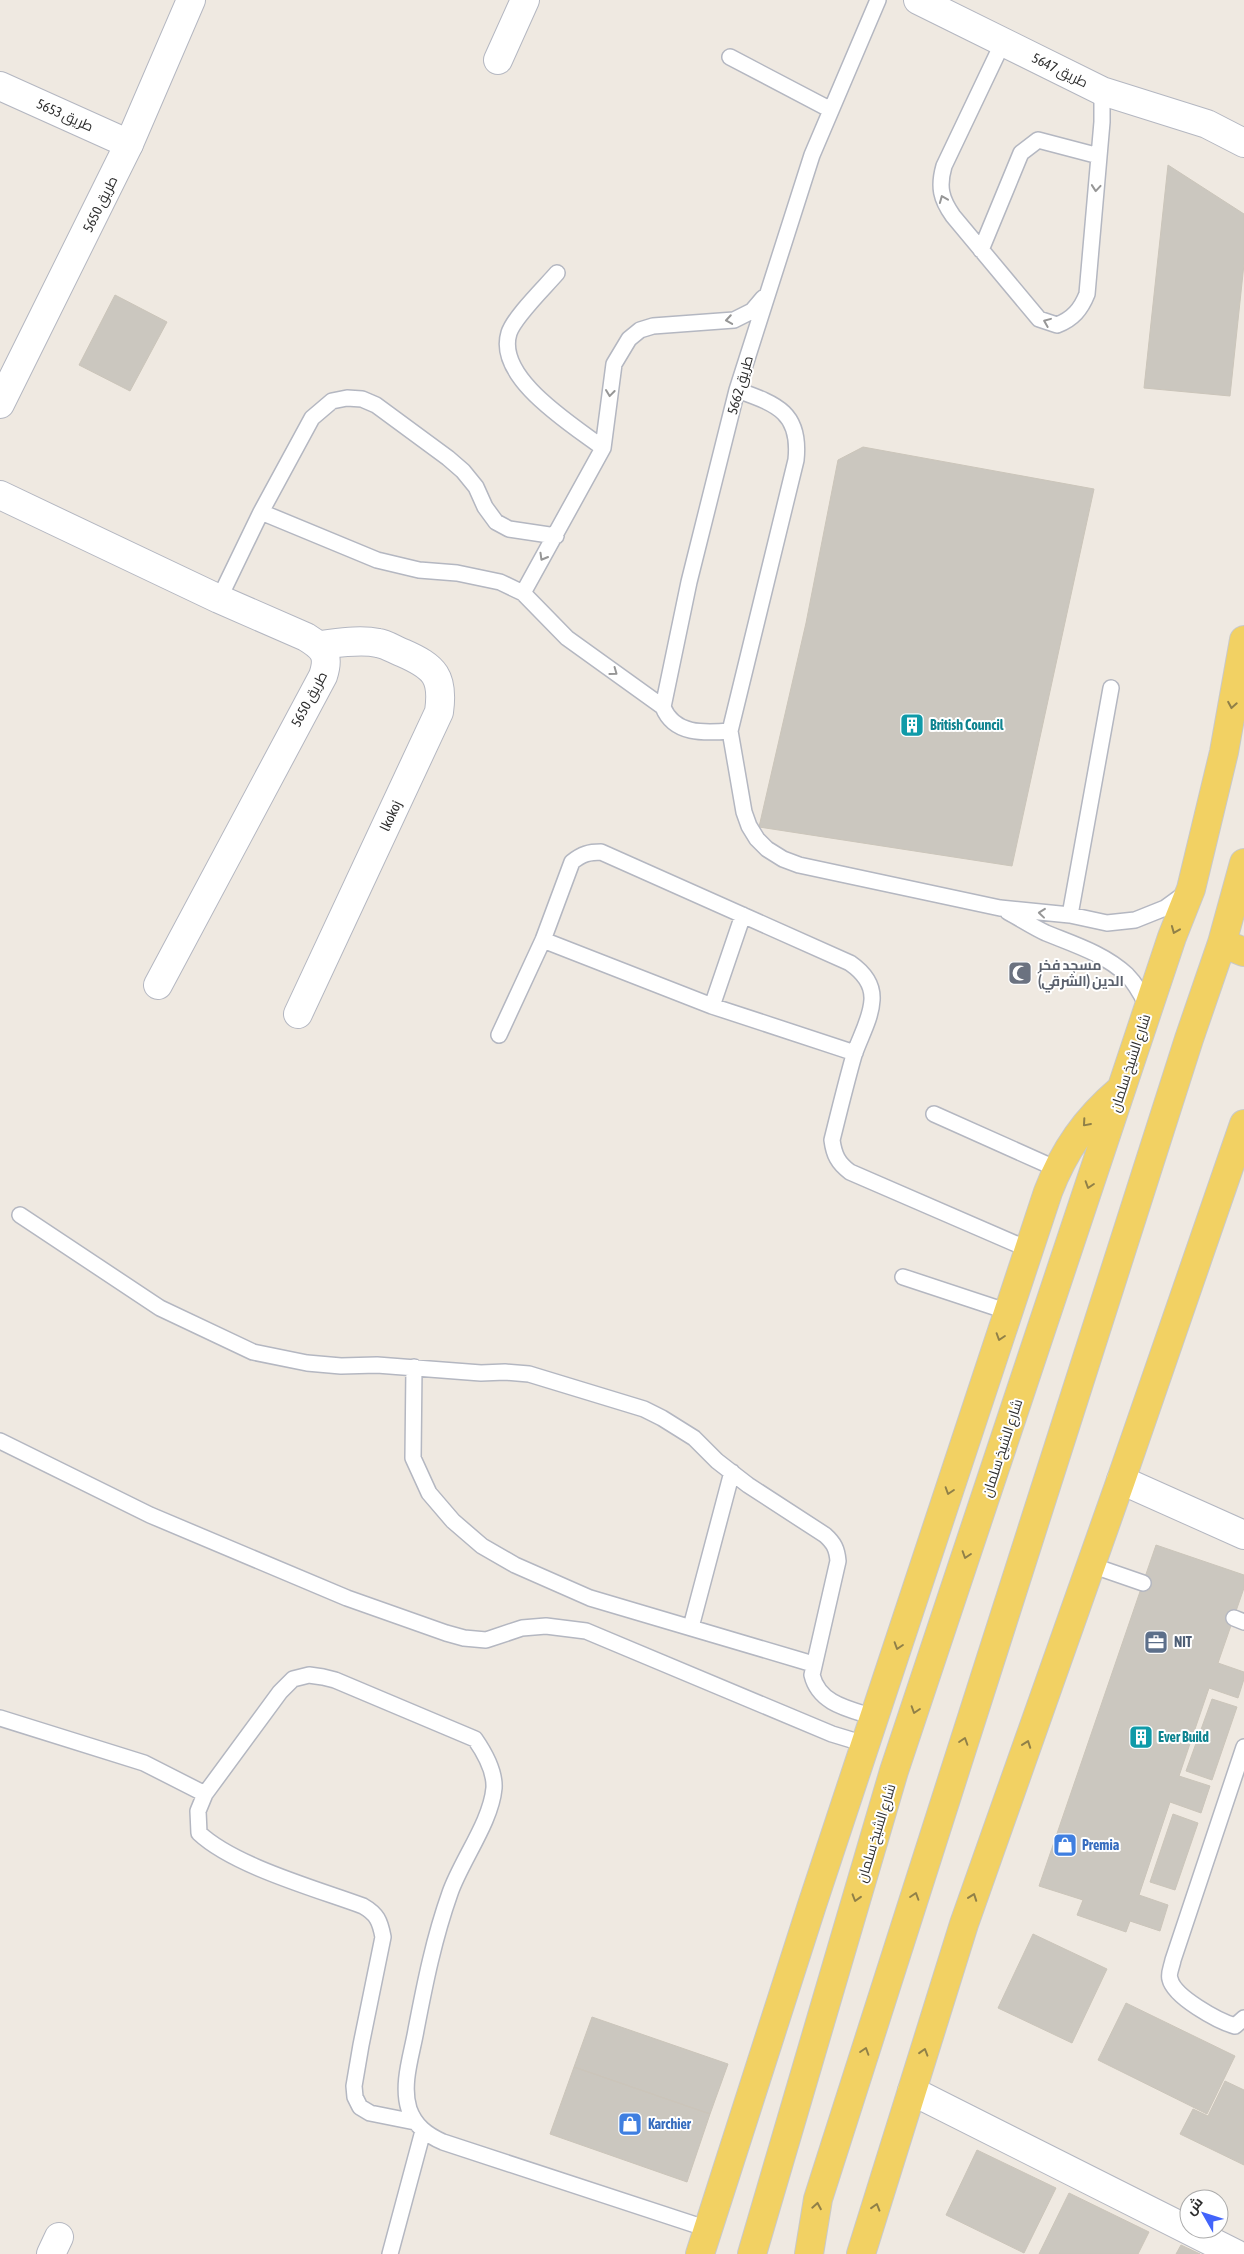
<svg xmlns="http://www.w3.org/2000/svg" width="1244" height="2254" font-family="'Asap Condensed',Cairo,sans-serif">
<style>
.building{fill:#cbc7bf;stroke:#cbc5ba}
.lines{fill:none;stroke-linecap:round;stroke-linejoin:round}
.service-casing{stroke:#b4b7c1;stroke-width:18}
.minor-casing{stroke:#b4b7c1;stroke-width:30}
.primary-casing{stroke:#c9c9c9;stroke-width:30}
.service{stroke:#fff;stroke-width:15}
.minor{stroke:#fff;stroke-width:28}
.primary{stroke:#f2d163;stroke-width:28}
.oneway{stroke:#969696}
.oneway2{stroke:#908048}
.labels{text-anchor:middle;stroke-width:4;stroke-linejoin:round;paint-order:stroke}
.street-label{font-size:14px;fill:#2e2e2e;stroke:#fff}
.culture-label{font-size:14px;font-weight:bold;fill:#0d838f;stroke:#fff;text-anchor:start}
.worship-label{font-size:14px;font-weight:bold;fill:#5b616d;stroke:#fff;text-anchor:start}
.service-label{font-size:14px;font-weight:bold;fill:#4e5e75;stroke:#fff;text-anchor:start}
.shop-label{font-size:14px;font-weight:bold;fill:#366cbe;stroke:#fff;text-anchor:start}
</style>
<rect width="100%" height="100%" fill="#efe9e1"/>
<path class="building" d="M1168,165L1244,214V264L1230,396L1144,388Z
M115,295L167,322L130,391L79,365Z
M863,447L1094,489L1012,866L759,827L806,623L838,460Z
M1156,1545L1244,1575V1588L1218,1663L1244,1672V1679L1238,1698L1209,1688L1179,1776L1210,1786L1201,1813L1170,1802L1139,1895L1168,1905L1160,1931L1130,1921L1126,1932L1077,1915L1083,1900L1039,1886Z
M1212,1699L1237,1707L1212,1780L1186,1771Z
M1173,1814L1198,1823L1175,1890L1150,1882Z
M1033,1934L1107,1969L1072,2043L998,2008Z
M1126,2003L1235,2056L1207,2114L1098,2060Z
M592,2017L728,2064L710,2114L574,2067Z
M574,2067L710,2114L687,2182L550,2134Z
M1225,2081L1244,2090V2165L1180,2134L1193,2109L1208,2116Z
M977,2150L1056,2188L1024,2253L946,2215Z
M1069,2193L1149,2232L1138,2254H1039Z
M1181,2245L1200,2254H1176Z"/>
<g class="lines">
<g class="service-casing">
<path id="service" d="M1003,42L944,166C938,187 941,199 953,216L1039,319L1057,325C1073,319 1081,309 1087,294L1102,122V91
M730,57L831,110
M981,250L1021,153L1038,140L1099,156
M557,273C545,287 514,317 509,333C495,378 573,425 603,448
M737,390C776,404 801,412 796,460L730,731L744,812L749,826L757,839L767,849L783,859L799,865L1000,908L1070,915L1107,923L1135,920L1165,908L1187,892
M261,512L377,560L419,570L457,573L500,582L523,593
M219,599L261,512L312,418L332,401L347,398L362,399L376,405L448,458L463,471L476,487L485,507L496,522L509,529L556,536
M663,707L567,638L523,593L603,448L614,364L629,339L640,330L653,326L734,320L752,311L763,298
M730,731C704,733 674,735 663,707L689,582L737,390L812,155L878,0
M1008,912C1021,919 1033,927 1046,933C1073,944 1105,954 1127,975C1137,985 1142,996 1148,1008
M1070,915L1111,688
M543,940L712,1006L855,1053
M712,1006L743,915
M499,1035L543,940L572,862C582,854 589,852 601,852L850,963C863,972 873,984 872,1000C871,1019 860,1037 854,1055C846,1083 839,1112 832,1140C834,1155 838,1163 850,1172L1030,1250
M934,1114L1057,1169
M20,1215L160,1308L253,1352L307,1363L341,1366L377,1365L481,1373L505,1372L529,1374L644,1409L662,1418L694,1438L717,1461L748,1485L825,1535C834,1543 837,1549 838,1561L812,1675C819,1704 849,1709 874,1717
M903,1277L1009,1312
M414,1367L413,1458L429,1493L453,1521L482,1546L515,1565L590,1598L813,1664
M0,1441L150,1515L347,1598L446,1633L464,1638L486,1640L522,1628L546,1626L586,1631L832,1734L865,1744
M1091,1565L1143,1583
M1234,1618L1244,1622
M691,1627L732,1472
M0,1718L144,1763L205,1794
M1244,1747L1173,1960C1172,1966 1168,1974 1170,1979C1174,1997 1218,2021 1235,2026L1244,2018
M415,2122L370,2113L360,2107L355,2097L354,2086L361,2045L383,1937C380,1921 377,1914 363,1906C317,1889 234,1866 199,1833L198,1811L205,1794L280,1692L293,1679L309,1675L323,1677L335,1680L475,1739C484,1752 495,1771 494,1788C491,1822 461,1861 450,1893C434,1938 425,1983 416,2030C412,2054 401,2084 409,2109C415,2126 427,2135 443,2142L708,2229
M390,2254L423,2131"/>
</g>
<g class="minor-casing">
<g id="minor">
<path d="M918,0L1102,91L1207,124L1244,143"/>
<path d="M498,60L525,0"/>
<path d="M0,86L129,144"/>
<path d="M0,404L129,144L191,0"/>
<path d="M0,495L219,599L306,637C324,648 330,655 323,676L158,985"/>
<path id="s1" d="M298,1014L439,712C444,677 435,667 403,653C395,650 386,644 378,643C360,639 338,643 320,645"/>
<path d="M1121,1480L1244,1535"/>
<path d="M912,2091L1236,2254"/>
<path d="M51,2254L59,2237"/>
</g>
</g>
<g class="primary-casing">
<path id="primary" d="M1222,943L1244,952
M700,2254L812,1905L1048,1192C1064,1150 1086,1119 1120,1090
M752,2254L894,1771L1172,937L1191,889L1224,752L1244,640
M809,2254L818,2199L1189,1039L1222,943L1244,863
M861,2254L964,1924L1121,1480L1244,1124"/>
</g>
<use href="#service" class="service"/>
<use href="#minor" class="minor"/>
<use href="#primary" class="primary"/>
</g>
<defs><path id="oneway-chevron" d="M-2-3.5L2.5 0L-2 3.5" fill="none" stroke-width="1.6" stroke-linecap="round" stroke-linejoin="round" transform="scale(1.25)"/></defs>
<g class="oneway">
<use href="#oneway-chevron" transform="translate(1096 188) rotate(95)"/>
<use href="#oneway-chevron" transform="translate(943 199) rotate(-112)"/>
<use href="#oneway-chevron" transform="translate(729 320) rotate(171)"/>
<use href="#oneway-chevron" transform="translate(1047 322) rotate(-158)"/>
<use href="#oneway-chevron" transform="translate(610 393) rotate(97)"/>
<use href="#oneway-chevron" transform="translate(543 557) rotate(120)"/>
<use href="#oneway-chevron" transform="translate(614 672) rotate(36)"/>
<use href="#oneway-chevron" transform="translate(1042 913) rotate(-174)"/>
</g>
<g class="oneway2">
<use href="#oneway-chevron" transform="translate(1232 705) rotate(100)"/>
<use href="#oneway-chevron" transform="translate(1175 930) rotate(112)"/>
<use href="#oneway-chevron" transform="translate(1086 1123) rotate(131)"/>
<use href="#oneway-chevron" transform="translate(1089 1185) rotate(108)"/>
<use href="#oneway-chevron" transform="translate(1000 1337) rotate(108)"/>
<use href="#oneway-chevron" transform="translate(949 1491) rotate(108)"/>
<use href="#oneway-chevron" transform="translate(966 1555) rotate(108)"/>
<use href="#oneway-chevron" transform="translate(898 1646) rotate(108)"/>
<use href="#oneway-chevron" transform="translate(915 1710) rotate(108)"/>
<use href="#oneway-chevron" transform="translate(964 1741) rotate(-72)"/>
<use href="#oneway-chevron" transform="translate(1027 1744) rotate(-70)"/>
<use href="#oneway-chevron" transform="translate(915 1896) rotate(-72)"/>
<use href="#oneway-chevron" transform="translate(973 1897) rotate(-70)"/>
<use href="#oneway-chevron" transform="translate(856 1898) rotate(107)"/>
<use href="#oneway-chevron" transform="translate(865 2051) rotate(-72)"/>
<use href="#oneway-chevron" transform="translate(924 2052) rotate(-73)"/>
<use href="#oneway-chevron" transform="translate(817 2206) rotate(-80)"/>
<use href="#oneway-chevron" transform="translate(876 2207) rotate(-73)"/>
</g>
<defs>
<g id="building-square" transform="scale(1.25)"><rect x="-9" y="-9" width="18" height="18" rx="4" fill="#0f9aa8" stroke="#fff"/><path d="M-4-6H4V6H1V3H-1V6H-4ZM-2.5-4.3h1.7v1.8h-1.7ZM.8-4.3h1.7v1.8H.8ZM-2.5-1h1.7V.8h-1.7ZM.8-1h1.7V.8H.8Z" fill="#fff"/></g>
<g id="mosque-square" transform="scale(1.25)"><rect x="-9" y="-9" width="18" height="18" rx="4" fill="#6b7280" stroke="#fff"/><path d="M3.5-4.9A6 6 0 1 0 3.5 4.9A5 5 0 1 1 3.5-4.9Z" fill="#fff"/></g>
<g id="office-square" transform="scale(1.25)"><rect x="-9" y="-9" width="18" height="18" rx="4" fill="#5c6f8a" stroke="#fff"/><path d="M-6-3h4V-5.5h4V-3h4V5H-6ZM-1-4.5V-3h2v-1.5ZM-6 0V1H6V0Z" fill="#fff"/></g>
<g id="shop-square" transform="scale(1.25)"><rect x="-9" y="-9" width="18" height="18" rx="4" fill="#3f7fe0" stroke="#fff"/><path d="M-5-2.5h2.3a2.7 3.5 0 0 1 5.4 0H5L5.5 6h-11ZM-1.5-2.5h3a1.5 2.3 0 0 0-3 0Z" fill="#fff"/></g>
</defs>
<g fill-rule="evenodd">
<use href="#building-square" x="912" y="725"/>
<use href="#mosque-square" x="1020" y="973"/>
<use href="#office-square" x="1156" y="1642"/>
<use href="#building-square" x="1141" y="1737"/>
<use href="#shop-square" x="1065" y="1845"/>
<use href="#shop-square" x="630" y="2124"/>
</g>
<g class="labels">
<g class="street-label">
<text transform="translate(1060 70) rotate(26)" y="5">طريق 5647</text>
<text transform="translate(65 115) rotate(24)" y="5">طريق 5653</text>
<text transform="translate(100 204) rotate(-64)" y="5">طريق 5650</text>
<text transform="translate(740 385) rotate(-74)" y="5">طريق 5662</text>
<text transform="translate(309 699) rotate(-62)" y="5">طريق 5650</text>
<text dy="5" stroke="none"><textPath href="#s1" startOffset="219">lkokoj</textPath></text>
<text transform="translate(1130 1063) rotate(-72)" y="5">شارع الشيخ سلمان</text>
<text transform="translate(1002 1448) rotate(-72)" y="5">شارع الشيخ سلمان</text>
<text transform="translate(876 1833) rotate(-73)" y="5">شارع الشيخ سلمان</text>
</g>
<g class="culture-label">
<text x="930" y="730">British Council</text>
<text x="1158" y="1742">Ever Build</text>
</g>
<g class="worship-label">
<text x="1038" y="970">مسجد فخر<tspan x="1038" dy="16">الدين (الشرقي)</tspan></text>
</g>
<g class="service-label">
<text x="1174" y="1647">NIT</text>
</g>
<g class="shop-label">
<text x="1082" y="1850">Premia</text>
<text x="648" y="2129">Karchier</text>
</g>
</g>
<g transform="translate(1204 2214) rotate(309)"><circle r="24" fill="#ffffff" stroke="#ababab"/>
<path d="M0-4L9 19L0 12L-9 19Z" fill="#4264fb"/>
<text y="-8" font-size="14" font-weight="bold" text-anchor="middle" fill="#2e2e2e">ش</text>
</g>
</svg>
